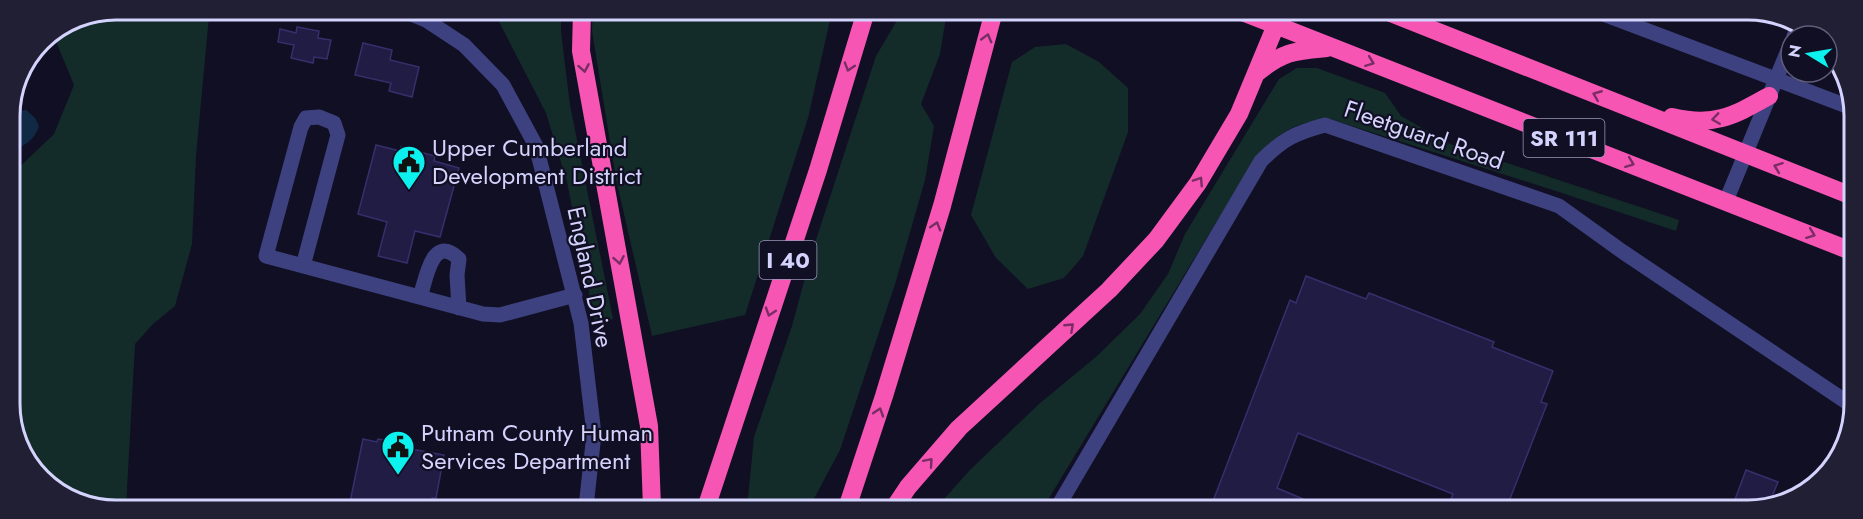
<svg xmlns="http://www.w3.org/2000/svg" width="1863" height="519" font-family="Jost,sans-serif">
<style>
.green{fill:#132c29}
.water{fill:#102a46}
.building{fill:#201c43;stroke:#35306d;stroke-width:1.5}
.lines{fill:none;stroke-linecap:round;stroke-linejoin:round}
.minor{stroke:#3d417f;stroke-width:15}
.highway{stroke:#f655b3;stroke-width:18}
.oneway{stroke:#782e64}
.labels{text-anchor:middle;stroke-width:4.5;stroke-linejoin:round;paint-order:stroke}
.shield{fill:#110f23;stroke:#9a98bc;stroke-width:1.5}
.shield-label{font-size:22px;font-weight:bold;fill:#d4d3fd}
.street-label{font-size:24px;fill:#d4d3fd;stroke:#110f23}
.poi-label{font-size:24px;fill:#d4d3fd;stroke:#110f23;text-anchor:start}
.rim{fill:none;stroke:#d4d3fd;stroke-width:3}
</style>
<rect width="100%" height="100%" fill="#110f23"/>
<path class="green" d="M116,9H202L209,16L196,156L192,244L175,306L153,324L135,344L126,507L84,504L40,479L11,424L10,176L54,134L74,85L52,32L75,17Z
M493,10H561V32L570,105L613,319L595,322L567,182L546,113Z
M593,10L832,11L808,118L745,315L652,336L616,179L592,31Z
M899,11H947L940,54L921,104L934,126L925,180L896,281L840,450L809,508H747L754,437L792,326L812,252L876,56L899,17Z
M1066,44L1099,62L1128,88V132L1083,256L1064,278L1028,289L996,258L971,215L1012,62L1035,47Z
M1297,68H1317L1385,93L1401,116L1450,144L1679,220L1676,231L1556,191L1330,119C1294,122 1283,131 1257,155L1043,508H936L969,471L1039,404L1097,356L1140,314L1168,274L1185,234L1279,79Z"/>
<path class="water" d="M26,110L35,118L39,126C34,141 24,146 9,152V114Z"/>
<path class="building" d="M297,27L319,31L318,38L331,40L327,59L314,57L313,63L291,58L294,45L278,42L280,29L296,33Z
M363,43L392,50L390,60L419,67L412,97L389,91L391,83L355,75Z
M376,145L400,151L401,147L435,156L434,161L459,168L440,237L415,231L407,263L378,256L387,222L358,214Z
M1306,276L1366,299L1369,293L1494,342L1492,347L1553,371L1541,402L1547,404L1506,509H1447L1453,494L1298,433L1277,488L1327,509H1210L1290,300L1296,303Z
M363,439L377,442L378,439L390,441V445L444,455L436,498H432L430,507H349Z
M1746,470L1778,482L1769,504L1755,510L1734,502Z"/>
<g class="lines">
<path class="minor" d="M402,10L426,20L464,45L503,85L536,146L581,323L594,434L586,507
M1598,12L1852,108
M1794,36L1798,27
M1726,201L1791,43
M303,266L338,135L334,123L319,117L306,118L301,127L266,256L483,314L500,315L575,295
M420,297C426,280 432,232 459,259L457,275L459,308
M1057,508L1261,161C1283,139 1295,133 1325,125L1559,206L1623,252L1851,405"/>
<path class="highway" d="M582,10L581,51L649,426L652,508
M1240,11L1851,251
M1388,12L1852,196
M1258,72C1284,51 1295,51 1327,48
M1672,117C1715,127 1733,116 1769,96
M706,508L818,170L866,11
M847,508L884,396L942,206L994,11
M894,508L908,487L959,428L1109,290L1156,240L1198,183L1239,114L1276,25L1278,11"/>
</g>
<defs><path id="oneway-chevron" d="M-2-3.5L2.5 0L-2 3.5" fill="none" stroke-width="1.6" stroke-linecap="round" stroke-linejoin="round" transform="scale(1.5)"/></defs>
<g class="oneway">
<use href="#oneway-chevron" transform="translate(987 38) rotate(-75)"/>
<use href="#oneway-chevron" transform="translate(1370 62) rotate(21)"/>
<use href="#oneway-chevron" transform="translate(849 67) rotate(107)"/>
<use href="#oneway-chevron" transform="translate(584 68) rotate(80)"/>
<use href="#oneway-chevron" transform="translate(1597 95) rotate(-158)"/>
<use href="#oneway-chevron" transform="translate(1716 119) rotate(172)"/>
<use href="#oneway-chevron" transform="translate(1630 163) rotate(21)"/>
<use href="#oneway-chevron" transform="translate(1778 167) rotate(-159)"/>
<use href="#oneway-chevron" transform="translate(1199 181) rotate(-57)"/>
<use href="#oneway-chevron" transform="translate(936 226) rotate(-73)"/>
<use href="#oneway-chevron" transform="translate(1811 234) rotate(21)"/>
<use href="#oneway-chevron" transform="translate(619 260) rotate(80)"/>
<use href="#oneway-chevron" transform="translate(770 312) rotate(108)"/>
<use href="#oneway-chevron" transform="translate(1070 327) rotate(-43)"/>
<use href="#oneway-chevron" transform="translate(879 412) rotate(-72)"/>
<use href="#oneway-chevron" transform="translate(929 462) rotate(-49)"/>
</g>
<defs>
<g id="civic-pin" transform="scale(1.725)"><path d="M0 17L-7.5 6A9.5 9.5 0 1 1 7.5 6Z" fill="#0cf0ee" stroke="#110f23"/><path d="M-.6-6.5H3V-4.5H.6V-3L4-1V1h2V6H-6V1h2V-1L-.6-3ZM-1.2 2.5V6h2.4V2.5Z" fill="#111"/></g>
</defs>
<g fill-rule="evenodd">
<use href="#civic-pin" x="409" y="162"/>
<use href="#civic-pin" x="398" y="447"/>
</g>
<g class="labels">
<g class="shield">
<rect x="1523.5" y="119" width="81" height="38" rx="4.5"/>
<rect x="759.5" y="241" width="57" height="38" rx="4.5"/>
</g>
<g class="shield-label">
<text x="1564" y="146">SR 111</text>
<text x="788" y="268">I 40</text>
</g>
<g class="street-label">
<text transform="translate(1424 135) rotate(19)" y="8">Fleetguard Road</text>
<text transform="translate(590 277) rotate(78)" y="8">England Drive</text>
</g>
<g class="poi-label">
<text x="432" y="156">Upper Cumberland<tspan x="432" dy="28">Development District</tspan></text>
<text x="421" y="441">Putnam County Human<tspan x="421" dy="28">Services Department</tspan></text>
</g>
</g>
<path d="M0 0H1863V519H0ZM116 20H1748A96 96 0 0 1 1844 116V404A96 96 0 0 1 1748 500H116A96 96 0 0 1 20 404V116A96 96 0 0 1 116 20Z" fill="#211f34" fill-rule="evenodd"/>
<path class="rim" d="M116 20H1748A96 96 0 0 1 1844 116V404A96 96 0 0 1 1748 500H116A96 96 0 0 1 20 404V116A96 96 0 0 1 116 20Z"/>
<g transform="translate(1809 54) rotate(281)"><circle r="28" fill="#110f23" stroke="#5f5d7a" stroke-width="1.5"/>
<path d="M0-4.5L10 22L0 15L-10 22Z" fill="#0cf0ee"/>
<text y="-9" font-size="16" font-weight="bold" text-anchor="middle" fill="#d4d3fd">N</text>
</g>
</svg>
